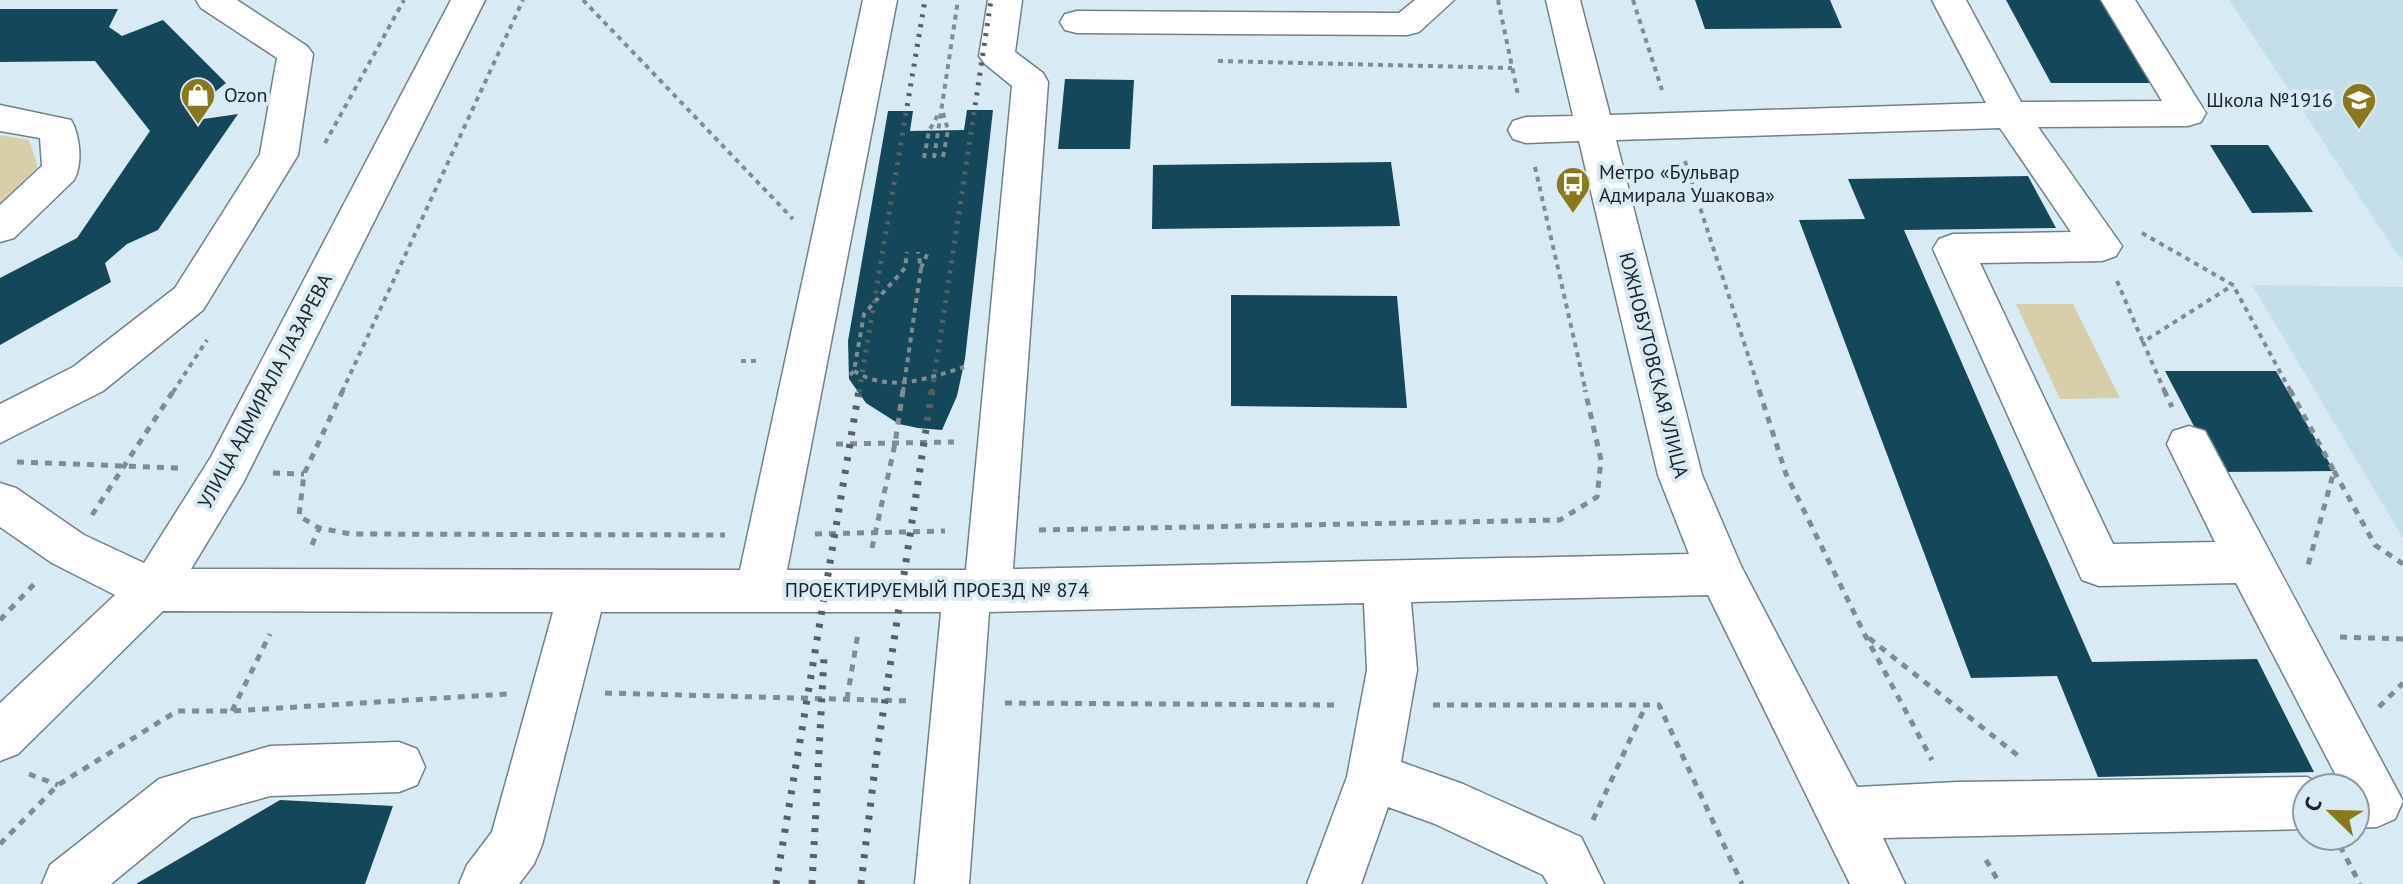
<svg xmlns="http://www.w3.org/2000/svg" width="2403" height="884" font-family="'PT Sans',sans-serif">
<style>
.built{fill:#c4deea}
.green{fill:#d7cfaa}
.building{fill:#14475a}
.lines{fill:none;stroke-linecap:round;stroke-linejoin:round}
.minor-casing{stroke:#708189;stroke-width:3}
.path-far1{stroke:#7f8c92;stroke-width:4;stroke-dasharray:5 5;stroke-linecap:butt}
.path{stroke:#7f8c92;stroke-width:5;stroke-dasharray:7 7;stroke-linecap:butt}
.minor{fill:#fff;fill-rule:evenodd}
.rail-far1{stroke:#566065;stroke-width:5;stroke-dasharray:3 7;stroke-linecap:butt}
.rail{stroke:#566065;stroke-width:7;stroke-dasharray:4 9;stroke-linecap:butt}
.labels{text-anchor:middle;stroke-width:8;stroke-linejoin:round;paint-order:stroke}
.poi-label{font-size:20px;fill:#1c2326;stroke:#d8eaf3;text-anchor:start}
.street-label{font-size:20px;fill:#1c2326;stroke:#d8eaf3}
</style>
<rect width="100%" height="100%" fill="#d8eaf3"/>
<path class="built" d="M2229,0H2403V262Z
M2252,285L2403,287V538Z"/>
<path class="green" d="M0,135L29,140L38,167L0,204Z
M2016,304H2073L2120,398L2060,399Z"/>
<path class="building" d="M1695,0H1830L1842,28L1705,29Z
M2006,0H2101L2152,83H2051Z
M0,9H118L109,27L122,36L163,20L226,83L195,108L197,120L238,114L158,230L127,244L105,263L111,282L0,345V278L77,238L150,131L95,61L0,62Z
M1065,79L1134,80L1130,149H1058Z
M967,110H993L965,359L957,396L942,430L918,428L899,424L866,403L849,379L848,341L888,111H913L910,131L964,130Z
M2210,145H2268L2313,212L2252,213Z
M1391,162L1400,226L1152,229L1153,165Z
M2028,176L2056,228L1904,230L2092,662L2257,659L2314,772L2098,777L2057,676L1971,678L1799,220L1865,219L1848,179Z
M1231,295L1397,296L1407,408L1231,406Z
M2165,371H2276L2334,471L2218,472Z
M280,800L393,806L365,884H136Z"/>
<g class="lines">
<g class="minor-casing">
<path id="minor" d="M196,0H237L307,46L313,54L298,155L203,310L103,391L0,443V404L73,367L175,288L260,154L277,58L201,8Z
M451,0H485L243,483L191,569L740,570L863,0H897L787,570H966L1012,86L985,64L979,56L988,0H1022L1015,52L1043,73L1048,82L1013,569L1689,554L1658,475L1579,141L1526,143L1513,139L1508,130L1513,121L1526,117L1573,116L1546,0H1580L1610,115L1986,103L1932,0H1966L2021,102L2162,101L2101,0H2135L2206,113L2201,122L2188,126L2038,127L2122,246L2116,256L2102,261L1980,263L2113,544L2215,542L2167,444L2173,431L2189,426L2205,431L2403,801L2395,819L2377,827L2355,828V788H2335L2340,783L2236,583L2099,586L2082,580L1933,249L1939,239L1953,234L2071,232L2000,128L1616,140L1702,475L1741,566L1857,787L1958,782L2307,777L2327,788H2307V829L1883,838L1905,884H1850L1708,595L1411,602L1417,670L1401,762L1463,784L1581,837L1604,884H1548L1543,875L1435,824L1388,807L1361,884H1307L1347,777L1367,670L1364,603L989,612L969,884H915L941,612H601L542,845L534,864L519,884H459L467,865L492,832L553,612L163,611L18,754L0,761V703L115,595L52,563L0,527V483L16,488L84,535L144,563L211,457Z
M1415,0H1454L1419,32L1407,35L1077,33L1065,30L1060,22L1065,14L1077,11L1399,13Z
M0,105L71,120C80,135 83,164 74,180L14,238L0,242V205L42,166L40,138L0,131Z
M399,742L417,749L425,767L417,785L399,792L270,796L191,818L111,884H42L50,865L159,779L270,746Z"/>
</g>
<path class="path-far1" d="M583,0L793,219
M1498,0L1518,95
M1633,0L1662,90
M1218,61L1512,68
M943,113L948,130L943,157
M325,143L404,0
M924,158L929,131L939,113
M934,158L958,0
M1685,161L1760,392
M1535,167L1586,392
M2142,233L2233,285L2291,392
M921,268L928,252
M2117,281L2143,342
M741,361H760
M854,371C890,393 926,379 964,367
M850,375L854,371L864,314L905,268L907,252
M173,392L207,340
M342,392L523,0
M903,392L921,268L918,252
M2165,392L2143,342L2233,285"/>
<path class="path" d="M343,390L304,474L299,516L319,528L351,534L725,535
M1759,390L1786,474L1865,635L1932,760
M2164,390L2172,407
M2290,390L2334,471L2307,569
M836,444L954,442
M17,462L179,468
M2334,471L2375,545L2403,564
M273,473L304,474
M92,515L174,390
M1039,530L1560,520L1597,497L1601,460L1585,390
M815,534L945,531
M312,545L319,528
M872,548L895,444L903,390
M0,620L37,581
M2340,637L2403,639
M1869,638L2021,758
M605,693L911,701
M847,699L858,633
M1005,703L1339,705
M1433,705H1659L1742,884
M2379,707L2403,683
M232,711L270,634
M29,774L58,785
M1593,820L1646,705
M0,844L58,785L177,711H232L507,694
M2340,846L2360,884
M1986,860L2000,884"/>
<use href="#minor" class="minor"/>
<path class="rail-far1" d="M859,392L925,0
M932,392L991,0"/>
<path class="rail" d="M776,884L859,390
M812,884L824,657
M861,884L876,759L932,390"/>
</g>
<defs>
<g id="shop-pin" transform="scale(1.8)"><path d="M0 17L-7.5 6A9.5 9.5 0 1 1 7.5 6Z" fill="#89781c" stroke="#d8eaf3"/><path d="M-5-2.5h2.3a2.7 3.5 0 0 1 5.4 0H5L5.5 6h-11ZM-1.5-2.5h3a1.5 2.3 0 0 0-3 0Z" fill="#fff"/></g>
<g id="school-pin" transform="scale(1.8)"><path d="M0 17L-7.5 6A9.5 9.5 0 1 1 7.5 6Z" fill="#89781c" stroke="#d8eaf3"/><path d="M0-5L7-2L0 1L-7-2ZM-4 1L0 2.5L4 1V4Q0 6-4 4Z" fill="#fff"/></g>
<g id="bus-pin" transform="scale(1.8)"><path d="M0 17L-7.5 6A9.5 9.5 0 1 1 7.5 6Z" fill="#89781c" stroke="#d8eaf3"/><path d="M-5-6H5V4H4V6H2V4H-2V6H-4V4H-5ZM-3.5-4V0h7V-4ZM-3.5 1.2v1.5H-2V1.2ZM2 1.2v1.5H3.5V1.2Z" fill="#fff"/></g>
</defs>
<g fill-rule="evenodd">
<use href="#shop-pin" x="198" y="95"/>
<use href="#school-pin" x="2359" y="100"/>
<use href="#bus-pin" x="1573" y="184"/>
</g>
<g class="labels">
<g class="poi-label">
<text x="224" y="102">Ozon</text>
<text x="2333" y="107" text-anchor="end">Школа №1916</text>
<text x="1599" y="179">Метро «Бульвар<tspan x="1599" dy="23">Адмирала Ушакова»</tspan></text>
</g>
<g class="street-label">
<text transform="translate(1654 365) rotate(76)" y="7">ЮЖНОБУТОВСКАЯ УЛИЦА</text>
<text transform="translate(265 391) rotate(-62)" y="7">УЛИЦА АДМИРАЛА ЛАЗАРЕВА</text>
<text x="937" y="597">ПРОЕКТИРУЕМЫЙ ПРОЕЗД № 874</text>
</g>
</g>
<g transform="translate(2331 812) rotate(293)"><circle r="38" fill="#d8eaf3" stroke="#8d9aa1" stroke-width="2"/>
<path d="M0-6L14 30L0 20L-14 30Z" fill="#89781c"/>
<text y="-12" font-size="22" font-weight="bold" text-anchor="middle" fill="#1c2326">С</text>
</g>
</svg>
